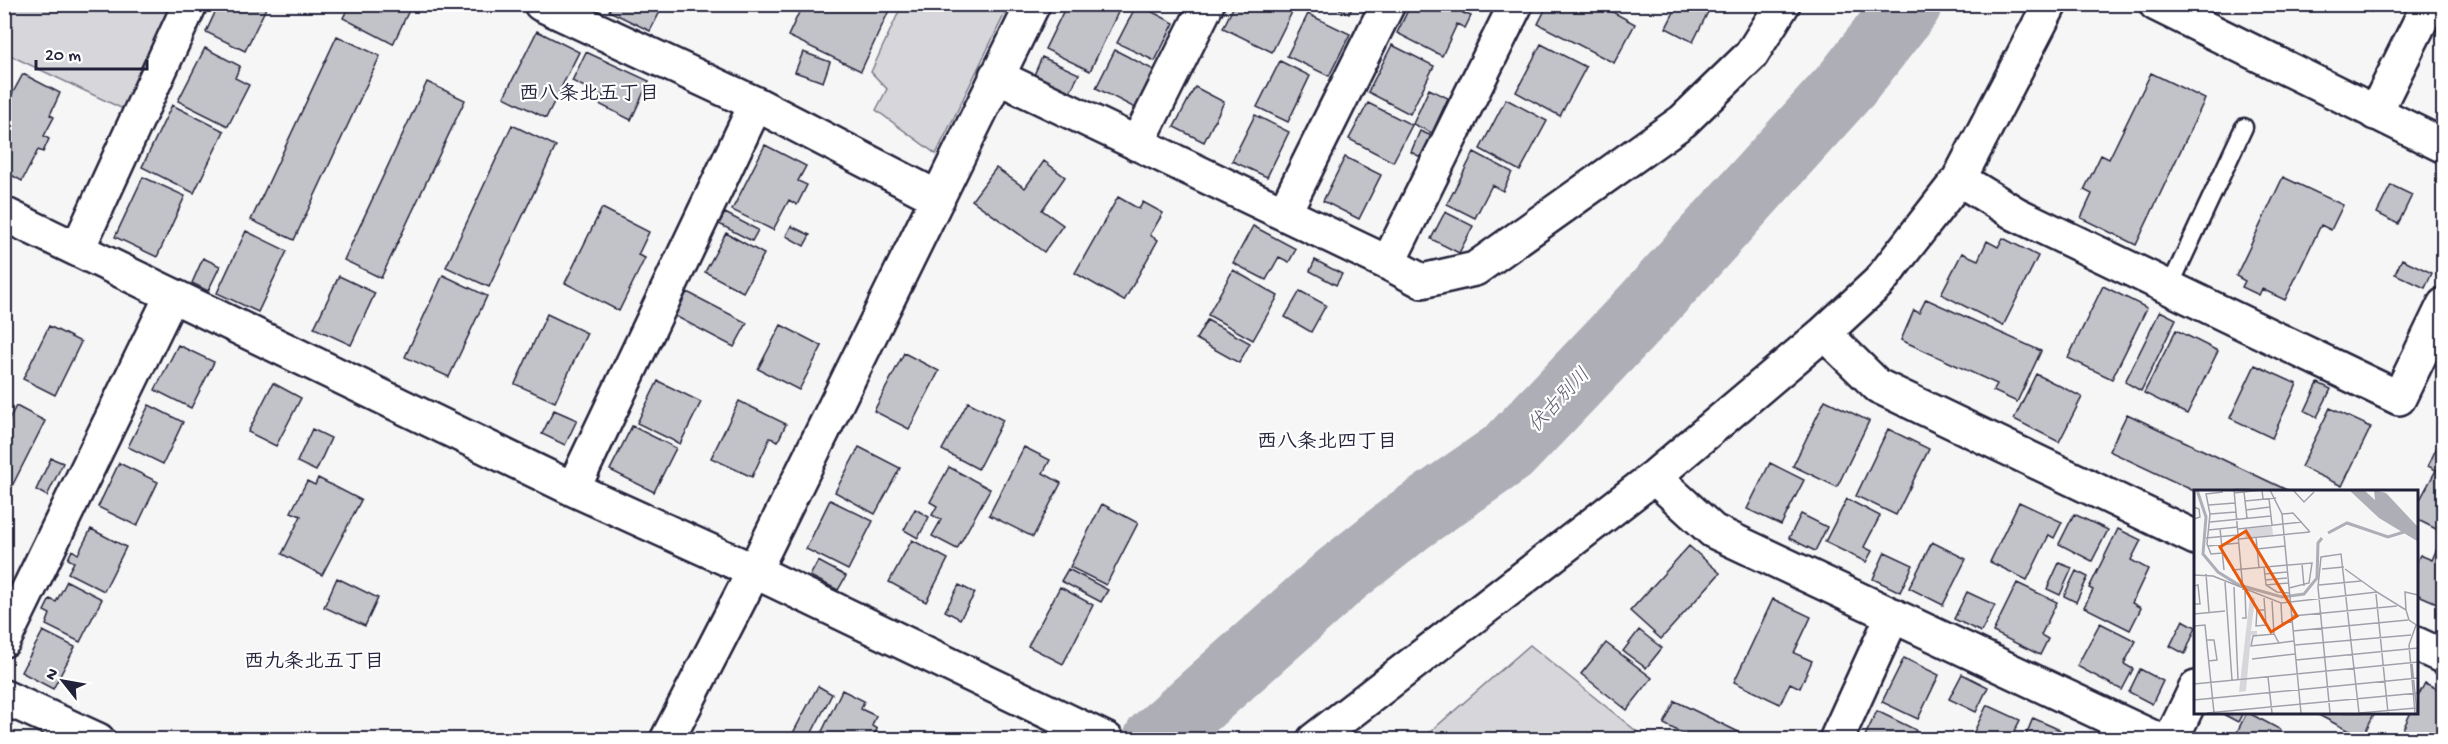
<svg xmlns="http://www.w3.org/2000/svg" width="2448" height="744" font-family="'Gochi Hand','Klee One',sans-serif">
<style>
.green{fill:#d7d7db;stroke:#7c7c8b;stroke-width:1.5}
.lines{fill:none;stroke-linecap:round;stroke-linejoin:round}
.river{stroke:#aeaeb7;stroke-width:66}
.building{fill:#c2c2c9;stroke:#22223b;stroke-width:1.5}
.service-casing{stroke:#22223b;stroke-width:21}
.minor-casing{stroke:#22223b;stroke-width:38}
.tertiary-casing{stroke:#22223b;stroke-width:38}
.service{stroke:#fff;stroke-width:16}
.minor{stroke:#fff;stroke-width:33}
.tertiary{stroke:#fff;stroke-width:33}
.labels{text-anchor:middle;stroke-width:4.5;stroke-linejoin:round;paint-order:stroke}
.neighbourhood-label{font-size:20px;font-weight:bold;fill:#22223b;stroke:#fff}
.water-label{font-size:20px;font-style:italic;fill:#5a5a6d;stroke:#fff}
.inset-river{fill:none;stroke:#aeaeb7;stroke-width:3}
.inset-road{fill:none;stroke:#a1a1ac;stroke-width:1.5}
.view{fill:#e8590c;fill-opacity:0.15;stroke:#e8590c;stroke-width:3}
.inset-edge{fill:none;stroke:#22223b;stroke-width:3}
</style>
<rect width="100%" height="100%" fill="#f6f6f7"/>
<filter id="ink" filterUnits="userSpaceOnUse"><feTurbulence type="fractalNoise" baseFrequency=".0167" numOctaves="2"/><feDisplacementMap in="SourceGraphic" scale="12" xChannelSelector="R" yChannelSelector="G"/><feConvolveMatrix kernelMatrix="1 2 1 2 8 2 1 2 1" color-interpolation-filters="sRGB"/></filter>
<g filter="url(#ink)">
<path class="green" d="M5,5H172L123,109L5,53Z
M902,5H1009L936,154L876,110L887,89L871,72Z
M1530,645L1646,739H1422Z"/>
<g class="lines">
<path class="river" d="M1156,740L1341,575L1410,520L1508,452L1645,308L1847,84L1909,4"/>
</g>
<path class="building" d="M219,4H268L245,51L206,32Z
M350,4H412L393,44L343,18Z
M612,4H664L650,31L609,11Z
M803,4H892L861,71L788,36Z
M1067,4H1122L1090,71L1045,49Z
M1137,4L1174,23L1155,61L1117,43Z
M1235,4H1296L1272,52L1223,28Z
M1331,4H1354L1349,14Z
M1411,4H1468L1463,13L1471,16L1465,28L1457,24L1442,56L1397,33Z
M1548,4H1598L1635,24L1614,63L1538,24Z
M1678,4H1712L1693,42L1666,28Z
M2298,4H2315L2311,11Z
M2356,4H2375L2371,12Z
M1308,14L1350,34L1329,76L1287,56Z
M537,31L579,52L546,118L504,97Z
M337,36L380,56L294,240L251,220Z
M1541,44L1586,67L1560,116L1516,92Z
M1392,45L1434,66L1410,114L1368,92Z
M205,48L240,66L235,78L249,85L228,126L178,101Z
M1115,50L1154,70L1135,108L1096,88Z
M586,52L649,81L631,120L599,104L603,96L572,81Z
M803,52L830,62L823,82L795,72Z
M1042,57L1079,74L1070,92L1034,75Z
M1280,61L1310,76L1288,122L1257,107Z
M2151,73L2205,99L2136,245L2081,218L2092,194L2084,190L2101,155L2109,159Z
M23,74L60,93L50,115L54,117L44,136L49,139L43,152L38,150L22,181L4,171V109Z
M427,82L465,100L381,278L344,260Z
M1195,87L1224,102L1204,142L1174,127Z
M1429,89L1448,98L1432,133L1413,124Z
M1506,99L1547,121L1520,171L1480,149Z
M1368,103L1412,125L1393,162L1349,139Z
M172,105L224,131L194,193L142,167Z
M1255,115L1289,132L1267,177L1232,161Z
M512,125L556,146L489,287L446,267Z
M1420,131L1434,137L1424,159L1411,152Z
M765,145L806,166L798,181L807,185L797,205L789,200L773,230L732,210Z
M1474,152L1512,172L1503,191L1492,185L1475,218L1447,204Z
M1345,157L1381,175L1359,219L1323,201Z
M1044,161L1065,177L1042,210L1063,225L1044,252L972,200L996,168L1025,188Z
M143,177L185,196L157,257L115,237Z
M2283,177L2343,205L2331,230L2321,225L2285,300L2262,289L2259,295L2242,287L2245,281L2236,276Z
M2391,185L2412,195L2398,224L2377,213Z
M1118,197L1139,209L1143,202L1163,213L1150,235L1158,240L1124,301L1075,273Z
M602,208L649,232L638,255L645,258L619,311L565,283Z
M1445,212L1473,226L1459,253L1431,239Z
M725,213L758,230L752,241L719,224Z
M791,226L810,235L804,246L786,236Z
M1253,226L1296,249L1289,262L1279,257L1266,280L1233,263Z
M246,231L287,251L258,312L217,293Z
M726,233L764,254L743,292L705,272Z
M2003,238L2038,256L2003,326L1941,294L1962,253L1978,260L1987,241L1998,247Z
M203,258L220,266L208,291L192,283Z
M2402,259L2432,273L2425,288L2395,274Z
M1315,260L1342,274L1336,285L1310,271Z
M1233,270L1278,296L1253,340L1208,315Z
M443,275L487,296L449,377L405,357Z
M339,276L375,293L351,345L314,328Z
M2103,286L2147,308L2112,379L2068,358Z
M1300,291L1326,305L1311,332L1285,317Z
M687,292L747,323L734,347L675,316Z
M1926,299L2041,351L2017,402L1993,391L1997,384L1901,340L1914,310L1919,313Z
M4,300L11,303L4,316Z
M2160,311L2176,319L2141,391L2125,382Z
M547,314L587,333L555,402L515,384Z
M1207,320L1250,343L1239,363L1196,339Z
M781,325L822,346L799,390L758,369Z
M49,326L81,342L55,395L23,379Z
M2176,330L2218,351L2187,414L2144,393Z
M178,345L214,362L191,408L155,390Z
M904,353L939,371L909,429L874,411Z
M2255,365L2297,384L2272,438L2230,418Z
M2036,374L2082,397L2059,442L2014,419Z
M658,381L701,402L680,444L637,423Z
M273,383L301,398L276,446L248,432Z
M2318,383L2331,389L2317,417L2305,411Z
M1825,400L1869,421L1837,487L1793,466Z
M739,401L786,424L778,441L770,438L752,477L711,458Z
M968,402L1003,420L978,469L942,450Z
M149,405L183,422L163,464L128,447Z
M16,406L45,421L4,502V429Z
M2330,408L2371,427L2342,486L2301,467Z
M554,410L577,420L565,445L542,434Z
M2127,414L2291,492H2196L2109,451Z
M632,426L676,448L654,492L610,470Z
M312,429L331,438L316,471L297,462Z
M1888,429L1929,449L1896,515L1856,496Z
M2439,443L2444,445V533L2416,519V507L2436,470L2428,466Z
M859,447L900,468L875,514L835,492Z
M1024,447L1050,460L1043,473L1061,483L1033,537L989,515Z
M51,458L63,463L47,496L36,490Z
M119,463L158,482L137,526L98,507Z
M1770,463L1804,480L1781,525L1747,509Z
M949,467L990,489L957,549L932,536L941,520L932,515L937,506L930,502Z
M318,478L361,500L322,575L282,554L301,516L291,512L307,481L315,485Z
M1847,499L1880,516L1864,547L1872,551L1866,562L1825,542Z
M830,500L873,521L848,570L806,549Z
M2019,502L2062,522L2054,538L2049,535L2027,580L1990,562Z
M1102,504L1138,523L1106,585L1070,567Z
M915,509L929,517L918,538L904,530Z
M1801,514L1827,527L1815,551L1789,538Z
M2074,514L2108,530L2092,561L2059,544Z
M91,529L126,547L104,591L68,573L74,562L68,559L72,550L78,554Z
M2118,529L2141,540L2131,560L2148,569L2132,603L2141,608L2130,630L2084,607L2093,590L2089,588Z
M912,540L948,559L926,602L889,582Z
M1932,542L1966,559L1943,605L1909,588Z
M2439,544L2444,546V606L2416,594V563L2420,555L2432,560Z
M1689,546L1720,573L1661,639L1630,611Z
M1885,552L1913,565L1900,592L1873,579Z
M818,561L846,576L838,590L810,576Z
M2059,563L2072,568L2060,595L2047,589Z
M1068,569L1108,590L1101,602L1061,581Z
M2076,571L2088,577L2076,602L2064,596Z
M337,578L378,598L365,626L324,607Z
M67,581L102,599L80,642L46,625L50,614L44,611L50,599L56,602Z
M2017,583L2057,602L2041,635L2048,639L2040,655L1993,632Z
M959,585L975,593L960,619L945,611Z
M1060,587L1093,605L1063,664L1028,646Z
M1967,592L1995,605L1981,632L1954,619Z
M1773,599L1811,617L1794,653L1812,661L1800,688L1790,683L1780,704L1734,682Z
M2183,620L2196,627L2185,654L2170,646Z
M2100,623L2136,641L2124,664L2133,669L2122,690L2077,666Z
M1639,630L1662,648L1646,668L1623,651Z
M43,631L75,647L53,689L21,672Z
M1606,643L1652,678L1627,710L1581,674Z
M1904,658L1939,675L1918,719L1882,702Z
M2140,669L2163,681L2152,704L2129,692Z
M1962,674L1988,687L1976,712L1949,699Z
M2425,683L2444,692V740H2398L2411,712H2416V700Z
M818,686L832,694L808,740H801L792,735Z
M842,690L864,701L861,709L876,716L872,726L877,729L872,740H818Z
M1675,701L1755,740H1695L1664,724Z
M1987,705L2020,720L2010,740H1970Z
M1877,711L1916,730L1911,740H1863Z
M2219,712H2243L2238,722Z
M2247,712L2281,730L2276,740L2234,738Z
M2313,712H2375L2362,738Z
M2033,718L2060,730L2056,740H2024Z
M505,731L523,740H501Z"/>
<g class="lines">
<g class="service-casing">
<path id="service" d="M2169,288L2244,127"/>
</g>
<g class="minor-casing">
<path id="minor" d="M541,4L756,104L938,198
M996,76L1388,263L1516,4
M2375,113L2429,4
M1137,144L1207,4
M1959,179L2016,214L2399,398L2444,305
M1284,213L1388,4
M4,214L573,489L754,571L1107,740
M78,248L190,4
M1388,263L1422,281L1475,269L1683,121L1751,55L1783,4
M1824,333L1878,386L2196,538
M1654,477L1713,531L2158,740
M573,489L756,104
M4,640L172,295
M2416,644L2444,657
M4,697L98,740
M667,740L754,571L1033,4
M1314,740L1654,477L1824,333L1879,282L1959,179L2050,4
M1836,740L1893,615
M2171,740L2196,688"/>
</g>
<g class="tertiary-casing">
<path id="tertiary" d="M2156,4L2444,146"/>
</g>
<use href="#service" class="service"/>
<use href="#minor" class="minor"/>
<use href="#tertiary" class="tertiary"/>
</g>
</g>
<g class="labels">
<g class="neighbourhood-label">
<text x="589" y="99">西八条北五丁目</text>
<text x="1327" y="447">西八条北四丁目</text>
<text x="314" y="667">西九条北五丁目</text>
</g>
<g class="water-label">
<text transform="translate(1558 399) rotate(-47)" y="7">伏古別川</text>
</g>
</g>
<g transform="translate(2194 490)">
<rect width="224" height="224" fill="#f6f6f7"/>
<path d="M78,36L79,45L51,48L50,39ZM56,106L61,108L57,141H63V145H57L52,201L45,202Z" fill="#d7d7db"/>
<path d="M155,0L171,1L181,10L180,0L192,3L223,36V51L185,28Z" fill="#aeaeb7"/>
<path class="inset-river" d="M3,0L12,27L9,64L24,82L45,95L88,107L110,104L123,88L124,53L128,48M134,43L153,33L194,47L210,42"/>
<path class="inset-road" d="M40,0L49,100M76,0L88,24L107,223M99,0L110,12L120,2M50,2L53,28M40,3L68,0L69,9M75,9L78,35M51,11L82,8M15,15L41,13M0,17L5,19L6,27L0,29M52,20L76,17M16,24L42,22M88,24L99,23L116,42M16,32L77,26M26,38L30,80M44,39L108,32M14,40L44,37M62,47L65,78M12,48L44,45M45,49L116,42M14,56L45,53M63,59L91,56M29,63L17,64L13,54L16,24L12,4L29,2M108,74L110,96M70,77L72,95L94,93M128,79L150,77M151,79L183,102M38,80L118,73L115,93L95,98M12,84L15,122M71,84L93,82M0,85L19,86L87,113L183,102L212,120L215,130L224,136M71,90L93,88M31,92L38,190M72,95L83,102L95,103M125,95L167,91M0,96L4,95L6,114H0M40,97L44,190M182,104L194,223M70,108L72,135L62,136L63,120H70M78,111L80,144M87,113L88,133L98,132M212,120L211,102L224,105M0,124L31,121M98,126L203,116M48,128H52L51,101M0,136L11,135L20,223M99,141L214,130M13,150H20L23,170L14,171M85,153L80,144L59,146L57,156L85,153L100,151M101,155L217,145M58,169L101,164M102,170L224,158M218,174L223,223M74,187L78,223M0,194L224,172M0,210L224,188M13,223L224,203M136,223L124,97L127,67L147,64L165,223M166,223L222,218M221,223L215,155L222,135"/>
<path class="view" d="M52,41L103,126L77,142L26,57Z"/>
<rect width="224" height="224" class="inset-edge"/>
</g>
<rect width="2448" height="744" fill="none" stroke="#fff" stroke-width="24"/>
<rect x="12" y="12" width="2424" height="720" fill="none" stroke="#22223b" stroke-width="2" filter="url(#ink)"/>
<g transform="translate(63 681) rotate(301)" stroke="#ffffff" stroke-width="4.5" paint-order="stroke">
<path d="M0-4.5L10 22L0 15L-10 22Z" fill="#22223b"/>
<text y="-9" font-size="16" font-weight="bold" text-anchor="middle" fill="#22223b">N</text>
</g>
<path d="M36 60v9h111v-9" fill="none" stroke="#22223b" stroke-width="3"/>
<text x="45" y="60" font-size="18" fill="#22223b" stroke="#ffffff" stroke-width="4.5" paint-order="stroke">20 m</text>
</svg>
